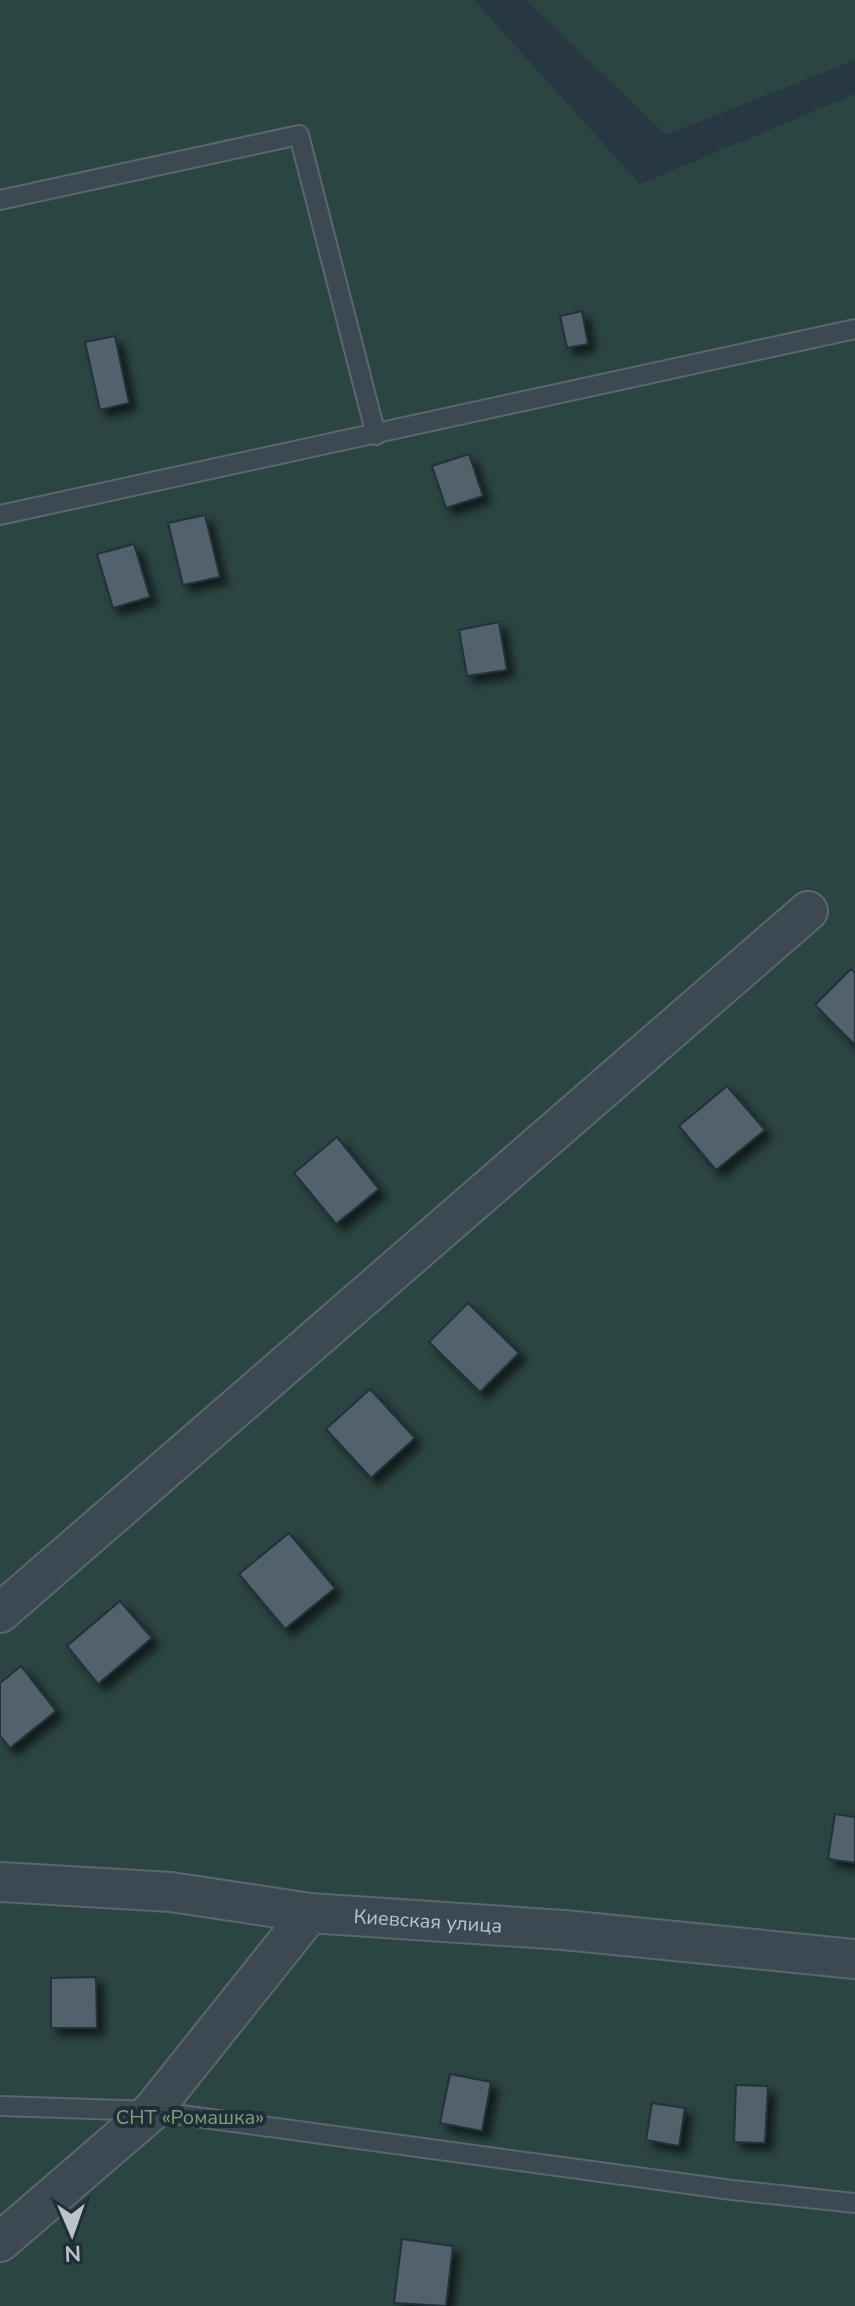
<svg xmlns="http://www.w3.org/2000/svg" width="855" height="2306" font-family="'Nunito Sans',sans-serif">
<style>
.green{fill:#2b4543}
.building{fill:#51626d;stroke:#23303a;stroke-width:2;filter:url(#shadow)}
.lines{fill:none;stroke-linecap:round;stroke-linejoin:round}
.lane-casing{stroke:#5b676f;stroke-width:22}
.street-casing{stroke:#5b676f;stroke-width:42}
.lane{stroke:#3c4952;stroke-width:18}
.street{stroke:#3c4952;stroke-width:38}
.labels{text-anchor:middle;stroke-width:8;stroke-linejoin:round;paint-order:stroke}
.street-label{font-size:20px;fill:#bac4cc;stroke:#212e38}
.park-label{font-size:20px;fill:#79a17b;stroke:#212e38}
</style>
<defs>
<filter id="shadow"><feDropShadow dx="7" dy="7" stdDeviation="4" flood-color="#0009"/></filter>
</defs>
<rect width="100%" height="100%" fill="#283842"/>
<path class="green" d="M0,0H474L640,184L855,94V2306H0Z
M526,0H855V60L666,135Z"/>
<path class="building" d="M582,311L588,344L567,348L560,316Z
M115,336L129,403L100,410L85,342Z
M469,454L483,496L446,508L432,466Z
M205,515L220,577L183,585L168,523Z
M134,544L150,597L113,608L97,554Z
M499,622L507,670L467,676L459,630Z
M851,969L855,973V1045L815,1005Z
M727,1086L765,1130L716,1170L679,1126Z
M337,1137L379,1189L336,1224L294,1173Z
M468,1303L519,1353L480,1392L429,1342Z
M370,1389L415,1438L371,1478L326,1429Z
M289,1533L335,1588L285,1629L239,1574Z
M120,1601L152,1638L98,1684L67,1646Z
M21,1666L56,1711L10,1748L0,1736V1683Z
M835,1814L855,1817V1863L828,1859Z
M96,1977L97,2028H51V1978Z
M450,2074L491,2082L482,2131L440,2123Z
M736,2085L768,2086L765,2143L734,2142Z
M652,2103L685,2108L679,2146L646,2140Z
M402,2239L453,2246L446,2306L394,2303Z"/>
<g class="lines">
<g class="lane-casing">
<path id="lane" d="M0,200L299,135L376,435
M0,515L855,329
M0,2106L152,2111L732,2190L855,2203"/>
</g>
<g class="street-casing">
<g id="street">
<path d="M0,1613L808,911"/>
<path id="s1" d="M0,1882L171,1892L310,1913L564,1930L855,1959"/>
<path d="M0,2242L152,2111L310,1913"/>
</g>
</g>
<use href="#lane" class="lane"/>
<use href="#street" class="street"/>
</g>
<g class="labels">
<g class="street-label">
<text dy="7" stroke="none"><textPath href="#s1" startOffset="430">Киевская улица</textPath></text>
</g>
<g class="park-label">
<text x="190" y="2124">СНТ «Ромашка»</text>
</g>
</g>
<g transform="translate(72 2234) rotate(178)" stroke="#212e38" stroke-width="6" paint-order="stroke">
<path d="M0-6L14 30L0 20L-14 30Z" fill="#bac4cc"/>
<text y="-12" font-size="22" font-weight="bold" text-anchor="middle" fill="#bac4cc">N</text>
</g>
</svg>
